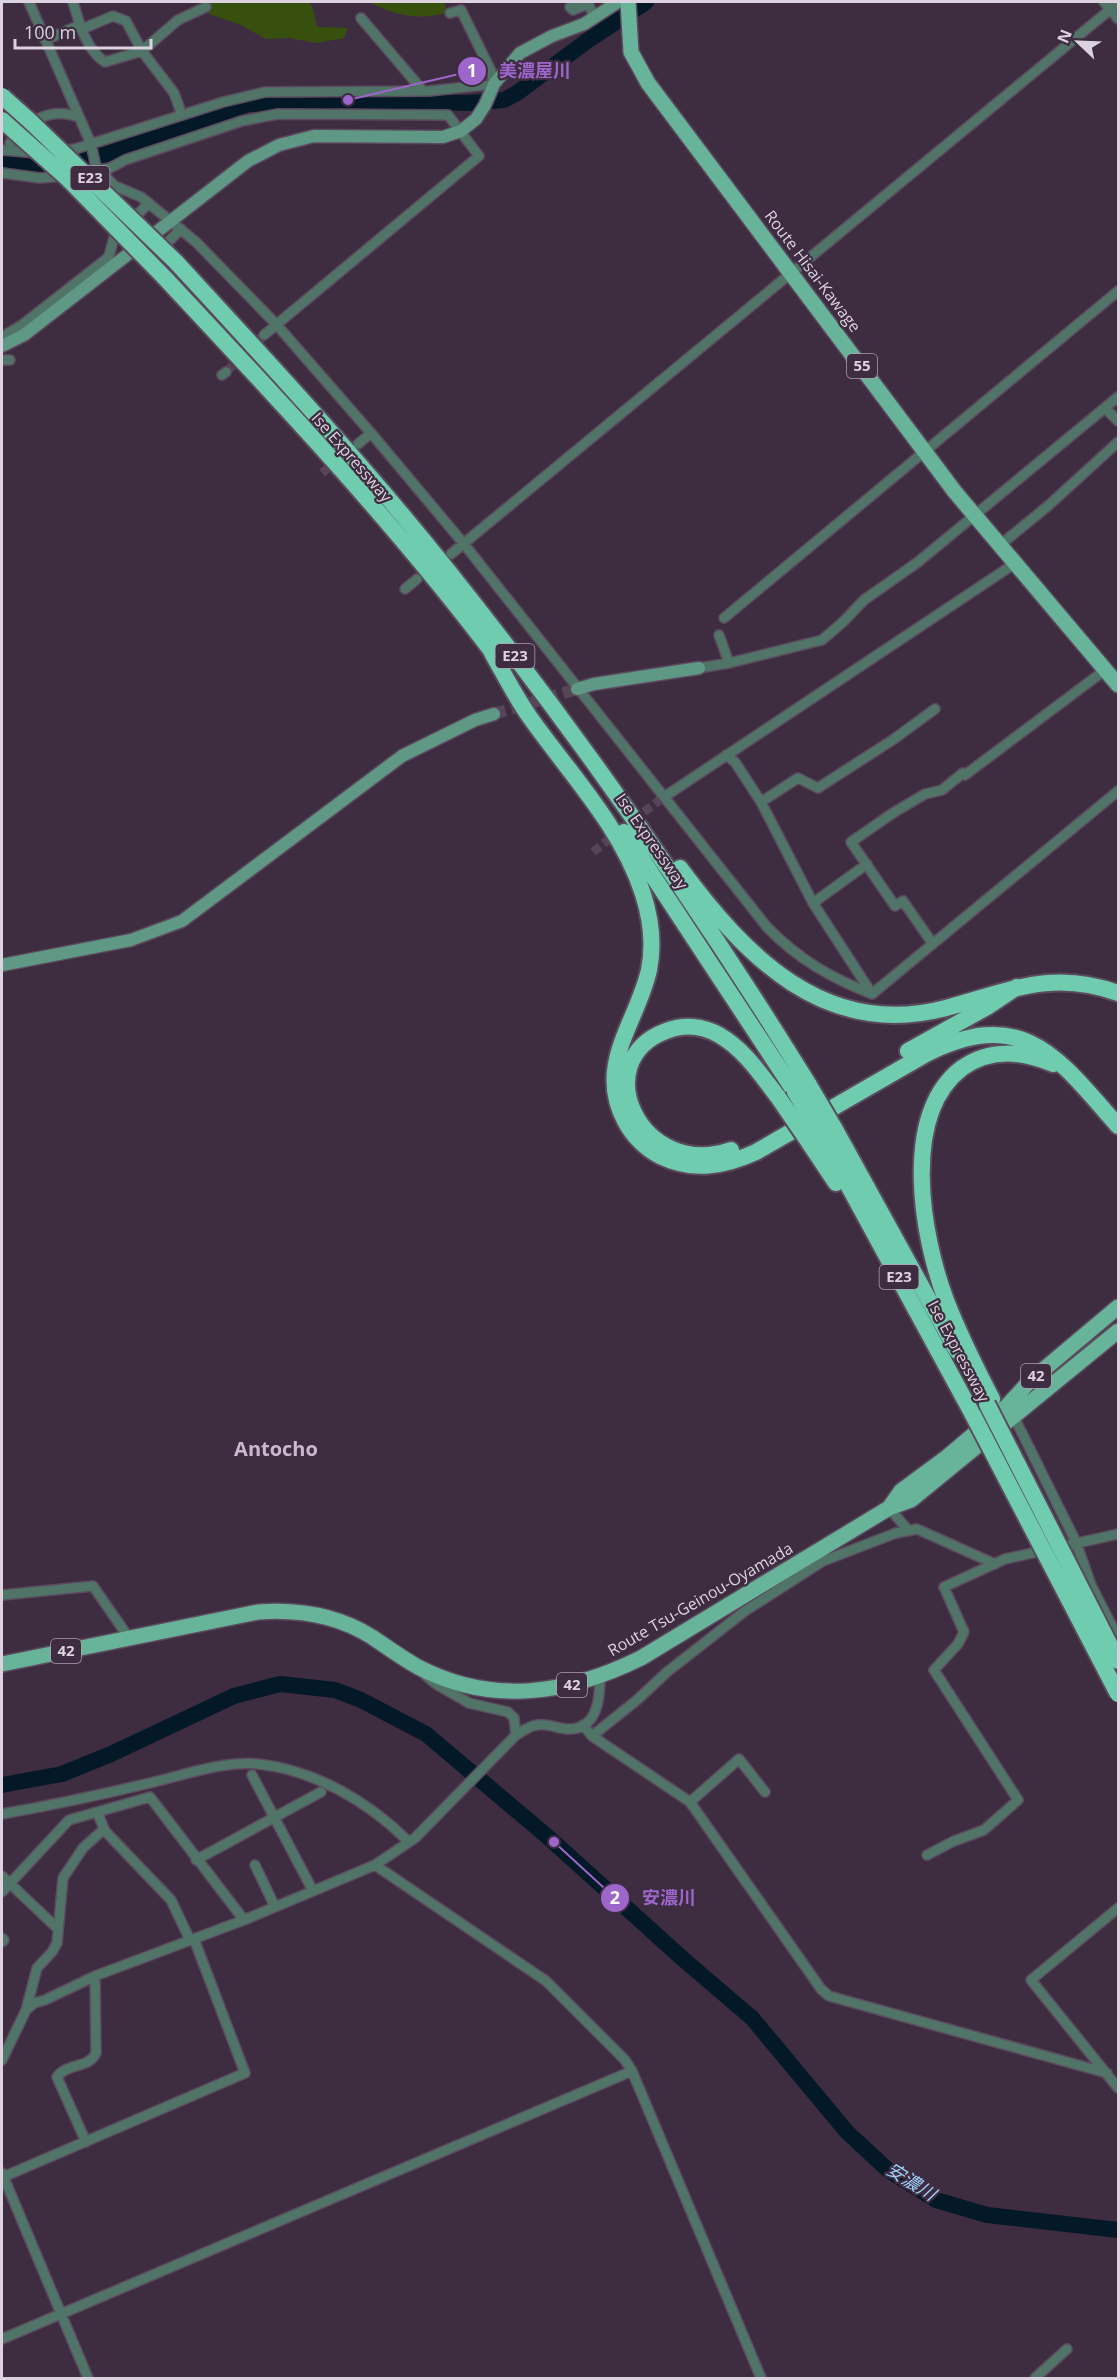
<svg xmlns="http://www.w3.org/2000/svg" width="1120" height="2380" font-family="'Open Sans','Noto Sans JP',sans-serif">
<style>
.green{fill:#38500d}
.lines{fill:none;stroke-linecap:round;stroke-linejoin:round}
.river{stroke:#041927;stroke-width:16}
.street-tunnel{stroke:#564559;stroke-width:9;stroke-dasharray:9 4.5;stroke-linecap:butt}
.secondary-tunnel{stroke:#564559;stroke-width:12;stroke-dasharray:12 6;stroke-linecap:butt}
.street-casing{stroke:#5b4a5d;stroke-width:12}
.secondary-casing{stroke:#5b4a5d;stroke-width:15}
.primary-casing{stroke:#5b4a5d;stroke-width:18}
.highway-casing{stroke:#5b4a5d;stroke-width:20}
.street{stroke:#517468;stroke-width:9}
.secondary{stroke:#5f9885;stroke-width:12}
.primary{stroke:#68b49b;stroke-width:15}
.highway{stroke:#70ccaf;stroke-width:16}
.highway-bridge-casing{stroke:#5b4a5d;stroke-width:20;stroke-linecap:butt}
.highway-bridge{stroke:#70ccaf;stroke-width:16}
.labels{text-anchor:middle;stroke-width:4.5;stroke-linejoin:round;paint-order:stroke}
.shield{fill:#3e2c41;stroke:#ada0b0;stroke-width:1.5}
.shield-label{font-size:15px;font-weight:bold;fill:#ddd2df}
.street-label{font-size:16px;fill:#ddd2df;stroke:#3e2c41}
.water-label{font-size:18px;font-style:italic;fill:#9ed3fa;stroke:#3e2c41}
.quarter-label{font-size:20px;font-weight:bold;fill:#cdb6d0;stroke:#3e2c41}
.leader{fill:none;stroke:#9d66ca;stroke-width:2}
.callout-dot{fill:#9d66ca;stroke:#3e2c41;stroke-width:2}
.mark-label{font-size:18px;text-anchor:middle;font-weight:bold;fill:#fff}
.callout-label{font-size:18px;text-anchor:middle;font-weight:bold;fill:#9d66ca;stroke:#3e2c41;stroke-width:4.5;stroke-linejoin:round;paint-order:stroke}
</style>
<rect width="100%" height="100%" fill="#3e2c41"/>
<path class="green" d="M208,2H308L312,6L317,27L348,28L344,38L316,43L289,38L266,39L241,25L209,14L205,8Z
M368,2H445L446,13C414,21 397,15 368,2Z"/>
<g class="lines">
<path class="river" d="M2,161L32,166L104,155L248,104L348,100L469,103L504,100L517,93L587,41L646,2
M2,1785L62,1774L111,1754L234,1696L280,1684L335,1690L361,1700L426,1734L548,1837L683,1959L752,2018L847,2132L888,2170L936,2200L987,2215L1118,2230"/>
<path class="street-tunnel" d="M226,372L264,335
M322,473L336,461
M633,820L664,797
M593,852L617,833"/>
<path class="secondary-tunnel" d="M494,714L577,689"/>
<g class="street-casing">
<path id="street" d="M29,2L91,144L96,167L115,186L141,197L196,242L276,324L371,433L464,544L767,927C798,959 831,978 872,994
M73,2C79,22 86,50 105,62L142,51L178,20L206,7
M578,2L570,7L573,10L588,4L595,17
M1104,2L1118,19
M361,18L423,91
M82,29L113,16L126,21L142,51L174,93L182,115
M45,40L80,25
M10,143C31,121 48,106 79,117
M2,150L38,153
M61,151L75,149L223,102L265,92L429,91L494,84L491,71L461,10L450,13
M95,171L110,168L125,160L242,121L278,114L448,115L479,156L264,335
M2,173L40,178L64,176
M160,250L181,229
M2,337L22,325L105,260L109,256L114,238L149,203
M2,360H10
M222,375L226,372
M1105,408L1118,421
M358,444L371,433
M999,546L1049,505L1118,442
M451,554L1118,3
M405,589L417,579
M724,618L1118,291
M719,635L729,663
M699,668L729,663L822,640L843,622L864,600L918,562L1118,397
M726,755L735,762L761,802L813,903L872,994
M664,797L1014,564
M761,802L798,778L818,788L894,739L935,709
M813,903L867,864
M933,944L903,901L895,906L851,842L893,813L925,794L942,790L963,773L965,775L1105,670
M872,994L1118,791
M1014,1417L1076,1542L1091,1585L1118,1638
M889,1508L908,1530
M2,1595L93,1586L129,1638
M424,1674L436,1684L469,1703L508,1712L514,1718L516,1735
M583,1725L592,1736L690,1802L821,1989L829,1996L1107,2073
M592,1736L637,1700L667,1672L745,1611L823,1561L896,1533L917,1529L995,1564
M252,1775L313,1891
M690,1802L739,1759L765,1792
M97,1812L105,1831L171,1900L190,1940
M2,1814C53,1805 104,1794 154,1782C187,1774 223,1761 258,1764C315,1770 369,1802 409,1842
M927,1855L954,1841L984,1830L1018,1800L934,1670L958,1644L964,1632L944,1587L1005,1559L1118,1534
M196,1860L321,1792
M255,1865L275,1907
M375,1865L546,1981L625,2060L632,2071L761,2378
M2,1876L57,1928
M2,1892L69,1820L150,1797L244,1920
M1118,1908L1031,1980L1118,2088
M2,1938L4,1940L2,1942
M26,2010L34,2003L45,2000L95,1976L244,1920L375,1865L415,1838L516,1735C523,1731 529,1726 537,1725C547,1723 556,1728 566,1729C597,1731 600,1700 600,1677
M2,2060L26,2010L37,1968L52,1952L57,1943L63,1878L83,1848L104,1829
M86,2142L57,2077C66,2063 89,2069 96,2053L95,1976
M2,2173L88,2378
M3,2177L245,2073L194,1939
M2,2339L632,2071
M1035,2378L1067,2349"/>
</g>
<g class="secondary-casing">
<path id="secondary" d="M2,346L24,335L248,161L279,145L314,136L443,137L461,131L476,119L485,105L494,84L520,53L552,36L584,24L618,2
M577,689L594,684L699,668
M2,965L131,940L182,921L402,756L475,720L494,714"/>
</g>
<g class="primary-casing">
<path id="primary" d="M628,2L631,52L648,83L955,492L1118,685
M889,1508L901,1491L947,1457L1006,1407L1030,1381L1118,1307
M2,1664L258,1612C298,1609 337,1615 372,1637C387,1647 402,1658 418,1667C493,1706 568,1694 641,1658L889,1508L911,1500L1118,1331"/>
</g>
<g class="highway-casing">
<path id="highway" d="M176,262C269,363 363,464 449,572C579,735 699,907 809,1085
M164,277C280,401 397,525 499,661
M492,653C504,674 515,696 529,716C569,773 621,826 643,894C651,919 654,945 649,970C637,1023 595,1065 625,1121C633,1136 645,1148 660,1156C693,1172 723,1167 756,1152L926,1054C1024,1005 1058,1058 1118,1126
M624,832L795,1092
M680,868C745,956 825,1040 946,1008C1009,991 1052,969 1118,993
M908,1051L987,1007L1017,987
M836,1131L957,1351
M823,1139L973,1415
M810,1144L836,1183
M731,1150C640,1181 586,1061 666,1031C684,1024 703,1026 719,1035C744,1049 761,1075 778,1097
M992,1399C975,1366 959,1334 946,1300C922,1237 900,1115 962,1068C990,1048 1023,1051 1053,1064"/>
</g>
<use href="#street" class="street"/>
<use href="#secondary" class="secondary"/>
<use href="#primary" class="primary"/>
<use href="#highway" class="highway"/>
<g class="highway-bridge-casing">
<path id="highway-bridge" d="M2,96L31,122L176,262
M2,120L67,178L164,277
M809,1085L836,1131
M795,1092L823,1139
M778,1097L810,1144
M987,1404L1118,1661
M973,1415L1118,1694"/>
</g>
<use href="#highway-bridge" class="highway-bridge"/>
</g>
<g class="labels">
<g class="shield">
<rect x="70.5" y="166" width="39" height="24" rx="4.5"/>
<rect x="847" y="354" width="30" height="24" rx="4.5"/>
<rect x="495.5" y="644" width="39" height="24" rx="4.5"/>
<rect x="879.5" y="1265" width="39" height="24" rx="4.5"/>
<rect x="1021" y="1364" width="30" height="24" rx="4.5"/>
<rect x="51" y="1639" width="30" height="24" rx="4.5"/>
<rect x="557" y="1673" width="30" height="24" rx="4.5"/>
</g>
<g class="shield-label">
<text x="90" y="183">E23</text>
<text x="862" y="371">55</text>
<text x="515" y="661">E23</text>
<text x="899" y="1282">E23</text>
<text x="1036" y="1381">42</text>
<text x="66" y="1656">42</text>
<text x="572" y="1690">42</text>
</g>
<g class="street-label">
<text transform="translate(813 271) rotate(53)" y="6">Route Hisai-Kawage</text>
<text transform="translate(352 457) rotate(49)" y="6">Ise Expressway</text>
<text transform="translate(652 841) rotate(55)" y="6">Ise Expressway</text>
<text transform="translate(959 1351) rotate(62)" y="6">Ise Expressway</text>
<text transform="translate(700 1599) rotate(-30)" y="6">Route Tsu-Geinou-Oyamada</text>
</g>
<g class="water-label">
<text transform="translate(911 2182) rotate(32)" y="6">安濃川</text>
</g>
<g class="quarter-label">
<text x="276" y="1456">Antocho</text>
</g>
</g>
<path class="leader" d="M348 100L472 71M554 1842L615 1898"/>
<g class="callout-dot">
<circle cx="348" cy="100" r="6"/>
<circle cx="554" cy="1842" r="6"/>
<circle cx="472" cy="71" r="15"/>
<circle cx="615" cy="1898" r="15"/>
</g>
<g class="mark-label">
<text x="472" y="77">1</text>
<text x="615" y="1904">2</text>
</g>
<g class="callout-label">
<text x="535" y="77">美濃屋川</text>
<text x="669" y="1904">安濃川</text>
</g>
<rect width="1120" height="2380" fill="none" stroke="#ddd2df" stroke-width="6"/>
<g transform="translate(1078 42) rotate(293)" stroke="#3e2c41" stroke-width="4.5" paint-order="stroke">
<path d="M0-4.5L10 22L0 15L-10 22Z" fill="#ddd2df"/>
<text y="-9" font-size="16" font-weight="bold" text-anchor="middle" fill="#ddd2df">N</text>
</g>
<path d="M15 39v9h136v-9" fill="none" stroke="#ddd2df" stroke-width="3"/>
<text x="24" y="39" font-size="18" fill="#ddd2df" stroke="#3e2c41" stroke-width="4.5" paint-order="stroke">100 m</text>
</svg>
